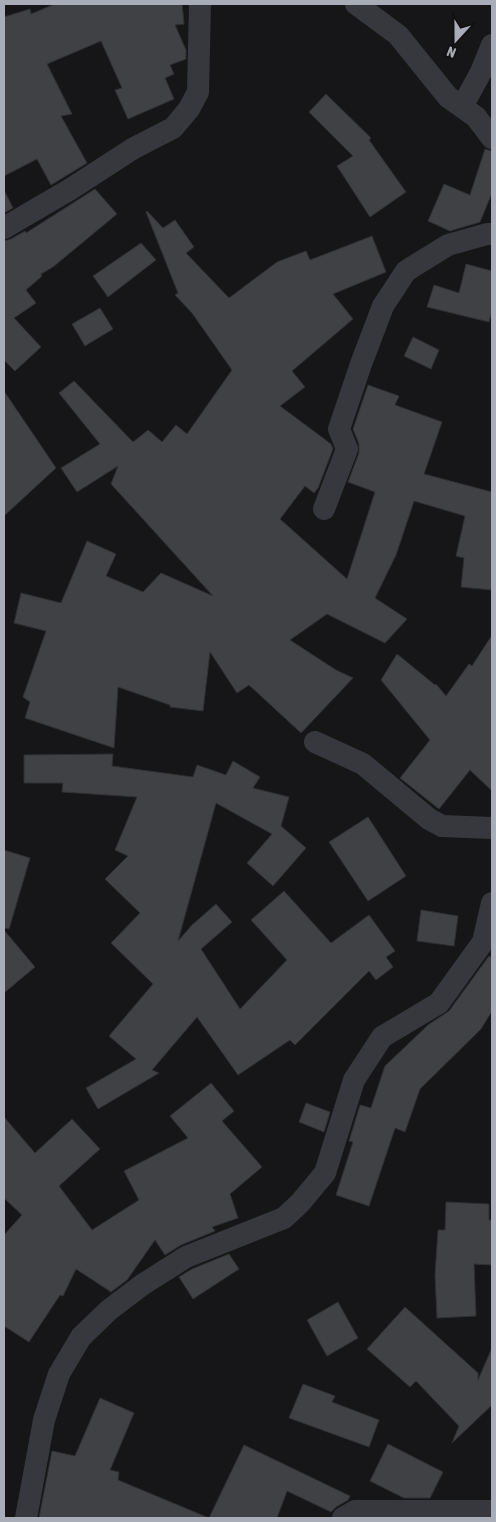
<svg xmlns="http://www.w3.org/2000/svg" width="496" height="1522" font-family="'Asap Condensed',sans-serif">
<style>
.building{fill:#404145;stroke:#303034}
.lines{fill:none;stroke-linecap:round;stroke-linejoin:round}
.minor{stroke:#37383d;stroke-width:22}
</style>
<rect width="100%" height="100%" fill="#161618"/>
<path class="building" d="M55,4H182L184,24L175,25L186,50V59L170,65L174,74L165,78L174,99L128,119L115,90L122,88L101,41L47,64L72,114L61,116L87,163L51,185L37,159L4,176V17L30,9L31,14Z
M326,94L371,138L369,140L406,192L370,217L337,166L353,156L309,112Z
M485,149L492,151V193L480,222L450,231L428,221L444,184L470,195Z
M95,189L117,214L53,267L41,274L42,276L26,290L36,303L14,318L41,347L15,371L4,360V241L11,239L25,231L26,233Z
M4,190L13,208L4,213Z
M147,211L163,228L175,220L194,247L186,253L229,298L277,262L306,251L310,260L372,236L386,272L333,294L353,319L292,371L305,387L280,406L331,444L333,449L318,488L314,493L305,486L280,519L347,579L375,492L348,482L359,453V444L353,429L368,385L399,396L395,405L442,422L424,474L492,492V590L461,587L464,558L456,556L465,516L414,501L396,555L375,598L407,619L385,643L327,614L290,640L336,670L353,678L301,733L249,685L237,693L210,652L203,711L170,707V705L118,687L114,748L25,718L30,702L23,697L46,631L14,623L21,593L61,603L87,541L116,554L106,576L143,592L161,573L213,596L111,484L118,466L77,492L61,468L100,444L59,393L74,381L133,442L148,430L162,442L176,425L187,434L232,370L192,313L175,295L178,293L146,212Z
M141,243L156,260L108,297L93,276Z
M466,264L492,271V311L489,322L427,307L434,285L459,293Z
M100,308L113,329L85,346L72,324Z
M413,337L439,350L431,369L404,356Z
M4,391L56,468L4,516Z
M492,635V791L470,770L439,809L400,778L430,740L381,680L397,654L435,685L436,684L446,696L469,664L472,666Z
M113,754L112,766L193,777L197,765L226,775L233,761L260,777L253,788L289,797L281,826L306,848L273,886L247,863L272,834L216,803L178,941L192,925L216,904L232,922L201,949L240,1009L287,960L251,920L284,891L331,943L369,915L395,951L386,957L393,967L376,980L369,971L295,1045L290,1040L238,1075L197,1017L152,1070L159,1073L98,1109L86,1088L136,1059L109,1036L153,984L111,943L140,913L105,879L128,856L115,850L137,797L62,792L63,783H24V755Z
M368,817L406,876L368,901L329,842Z
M4,850L30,858L9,929L4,928Z
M421,910L458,916L454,946L417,941Z
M4,930L35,967L4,993Z
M489,956L492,958V1011L481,1029L420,1089L405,1132L395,1128L369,1206L336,1195L353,1142L349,1141L360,1105L371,1108L385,1066L428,1025L449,1011Z
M211,1083L234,1111L222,1121L262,1167L230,1194L238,1218L212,1227L215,1231L181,1245L165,1255L155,1240L127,1280L111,1292L76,1269L63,1296L60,1295L29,1342L4,1326V1235L22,1215L4,1198V1117L35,1153L72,1119L100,1149L59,1186L92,1230L139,1200L124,1171L188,1138L170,1116Z
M306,1103L330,1112L324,1132L299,1122Z
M446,1202L489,1204V1220H492V1265L474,1264L476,1316L437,1318L435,1275L438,1230H445Z
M229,1254L239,1269L193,1299L179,1277L192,1269Z
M338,1302L358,1338L327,1356L307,1320Z
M405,1307L478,1373V1380L492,1348V1405L452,1443L459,1426L416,1381L410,1387L367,1349Z
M303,1384L335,1396L332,1402L379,1420L369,1447L289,1418Z
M100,1398L134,1413L110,1470L119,1472L118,1480L209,1518L244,1445L350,1496L348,1500L336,1507L331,1512L287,1491L277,1518H39L52,1451L75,1456Z
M388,1444L443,1472L430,1498H404L370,1481Z"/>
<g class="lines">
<path class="minor" d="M356,4L398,35L448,97L476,117L492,138
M462,107L481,72L492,45
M4,228L69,190L134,148L173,128L189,109L198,92L200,4
M324,509L347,449L339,429L361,364L383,306L406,271L448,245L487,234H492
M315,742L363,764L429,819L442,826L492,828
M26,1518L44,1420L59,1374L81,1337L109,1310L142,1285L186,1257L284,1218L300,1203L325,1173L354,1080L382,1037L439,1003L483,942L492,903
M343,1518L355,1511H492"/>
</g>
<rect width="496" height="1522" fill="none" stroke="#a8adb8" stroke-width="10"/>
<g transform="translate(456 40) rotate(201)" stroke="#111113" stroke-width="4" paint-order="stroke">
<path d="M0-4L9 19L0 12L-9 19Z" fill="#a8adb8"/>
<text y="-8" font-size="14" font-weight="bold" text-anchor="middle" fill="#a8adb8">N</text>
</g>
</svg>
